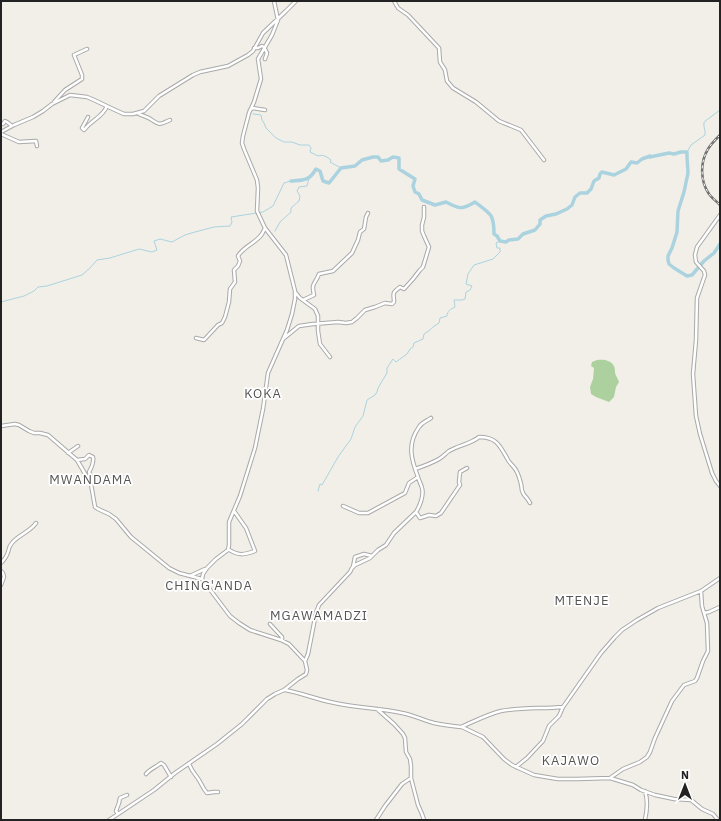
<svg xmlns="http://www.w3.org/2000/svg" width="721" height="821" font-family="'IBM Plex Sans',sans-serif">
<style>
.forest{fill:#add19e}
.lines{fill:none;stroke-linecap:round;stroke-linejoin:round}
.stream{stroke:#aad3df;stroke-width:1}
.river{stroke:#aad3df;stroke-width:3.5}
.minor-casing{stroke:#a9a9a9;stroke-width:4.5}
.minor{stroke:#fff;stroke-width:2.5}
.rail-casing{stroke:#707070;stroke-width:2.5}
.rail{stroke:#fff;stroke-width:1;stroke-dasharray:3;stroke-linecap:butt}
.labels{text-anchor:middle;stroke-width:3.5;stroke-linejoin:round;paint-order:stroke}
.quarter-label{font-size:13px;letter-spacing:1px;fill:#555;stroke:#fff}
</style>
<rect width="100%" height="100%" fill="#f2efe9"/>
<path class="forest" d="M597,360C603,359 611,360 614,366C615,368 615,371 615,373C616,376 618,379 619,382L616,387L614,397L609,402L596,397L591,394L590,387L593,379L594,368L591,366L592,362Z"/>
<g class="lines">
<path class="stream" d="M253,114L261,115L262,120L264,123L266,128L276,138L284,142H292L300,145H309L311,148L310,152L318,156C323,154 327,157 331,160L330,162L341,168
M687,152L691,145L705,135C706,131 703,127 704,122L720,110
M275,231L280,222L291,212V208L299,201L300,196L297,191L299,187L307,186L309,178
M1,302L24,296L34,291L38,287L47,286L82,275L90,268L97,260L110,258L139,249L152,252L157,250L154,241L160,239L172,242L185,235L195,232L214,227L230,226L232,222L231,217L263,212L273,206L284,183L291,181
M318,491L320,484L322,485L338,457L351,439L355,427L363,416L367,400L375,395L377,392L378,388L387,373V368L393,359L396,362L407,354L410,349L413,347L414,343L423,339L424,334C430,331 433,326 439,323L440,318L447,316C447,311 451,309 455,307L454,300H462L465,299L466,292L470,290L472,286L466,284L468,274L474,265L493,259L500,252V248H497L496,243L500,241"/>
<path class="river" d="M291,181C304,180 309,181 316,169L320,171L323,181L329,183L341,168L355,166L362,160L373,157H378L381,161L388,160L393,157L399,158V169L415,179L413,186L415,192L419,194L422,200L435,205L446,202C459,209 462,210 475,202C490,214 494,213 494,234L497,236L500,241L506,242L509,240L518,239L523,234L535,230L540,224V220L546,216L556,214L567,209L572,205L575,197L580,193H587L591,189L594,181L599,178L600,174L602,172L614,175L626,169L631,162L637,163L642,159L650,156V157L669,153L674,154L681,152H687V157L688,173L684,192L678,211L677,232L672,248L668,256V260L669,264L674,268L687,276L692,275L704,261L714,253L720,244"/>
<g class="minor-casing">
<path id="minor" d="M394,1L398,8L408,15L439,48L440,62L445,70L447,81L453,88L476,102L499,121L521,130L544,160
M254,48H258L262,46L264,47L267,53L265,59
M54,102L65,90L82,79V75L74,55L87,49
M250,110L253,108L265,110
M139,114C143,116 148,117 152,120C161,126 160,124 170,120
M1,124H3L5,121L7,122L12,126
M84,130C86,128 88,125 91,123C97,118 104,114 107,106
M84,130L82,128L88,117
M1,132L14,125L33,117L43,111L52,104L70,95L87,97L94,100L115,110L124,114H133L144,111L159,96L193,75L200,72L228,66L248,55L253,51L263,33L286,11L296,1
M1,134L19,142L36,141L37,146
M720,215L697,247L695,255L696,262L704,271L705,275L697,298L696,340L693,374L696,416L700,434L712,473L716,481L720,486
M295,292L300,298L315,309L318,316V331L320,344L330,357
M303,300L314,295C311,282 315,285 319,274L333,271L352,253L358,240L360,232L364,229L366,217L368,213
M196,338L204,340L218,325L222,323L225,317L229,302L230,289L235,282L234,270L238,266L240,261L238,256C244,246 256,243 262,234C263,232 264,230 265,228
M283,339L299,326L313,324L338,322L346,323L352,322L357,318L365,310L375,307L385,303L392,304L394,302C394,293 391,294 400,287L404,289L413,279L420,270L423,267L429,247L424,236L422,231V225L424,217V207
M1,426L15,424L19,425L29,431L34,433H40L48,435L77,460L91,484L95,507L98,509L109,514L116,519L131,537L169,568L179,573L202,579
M68,453L78,446
M77,460L85,459L89,455L93,457C94,463 92,467 89,472L93,481L91,483
M415,469C424,466 432,463 439,459C443,457 446,453 449,451C459,445 471,444 479,437C497,437 500,446 508,460C511,465 515,467 517,472C519,476 520,480 521,484C522,487 521,490 523,493C525,497 527,497 530,503
M343,506L359,513H368L405,493L409,483L418,477
M416,512L420,518L429,515L436,516L441,513L460,485L459,482L460,472L467,468
M228,549C238,556 244,555 255,551L246,528L234,511
M1,563C4,560 7,556 8,552C9,549 9,546 12,543C18,535 30,532 36,523
M353,567L355,557L364,554L372,556
M1,571L3,573L4,577L1,585
M190,576L205,569
M701,591L702,606L704,613L709,612L720,607
M270,624L282,637V640
M305,661L308,654L316,613L319,605L350,572L352,568L355,565L370,558L378,550L386,545L394,533L416,512C420,506 424,495 422,488C421,484 419,481 418,477C411,459 407,444 419,427C422,422 427,421 431,418
M285,690C302,693 318,700 335,703C357,708 380,708 402,713C413,715 423,720 434,723C443,725 452,726 461,727C473,722 488,714 501,711C522,707 543,709 563,707L601,653L615,637L622,630L637,620L658,608L701,591L720,578
M377,709L394,724L403,734L405,738L406,752L410,759L411,766V778L418,805L422,814L424,820
M462,727L483,737L504,759L512,765L534,775L558,779H577L610,778L623,769L640,762L647,757L650,752L655,738L672,701L684,685L695,681L697,678L703,661L708,651L707,623L704,613
M189,764L192,770L199,780L204,789L207,793L214,792H218
M516,767L527,758L543,741L549,726L559,716L563,707
M146,774C150,769 156,767 161,763L164,765L171,777
M610,778L633,785L641,790L655,795L674,799L691,800L702,809L713,814L718,820
M645,791C648,800 647,811 645,820
M118,814L116,811L119,803L120,798L127,795
M109,820L154,790L175,773L217,744L242,724L267,699L275,694L284,690L298,679L306,674L307,670L305,661L289,644L281,640L250,630L239,623L230,616L202,579L203,574L207,568L216,559L228,550L229,545V522L240,496L255,448L263,409L268,373L287,330L292,314L295,299V291L286,255L265,228L257,211L258,188L257,180L244,149L242,143L243,136L249,113L254,102L261,79L258,59L272,35L278,20L274,1
M376,820L385,806L402,784L411,778"/>
</g>
<use href="#minor" class="minor"/>
<g class="rail-casing">
<path id="rail" d="M720,135C716,139 711,144 708,149C700,162 700,181 709,194C712,198 716,201 720,205"/>
</g>
<use href="#rail" class="rail"/>
</g>
<g class="labels">
<g class="quarter-label">
<text x="263" y="398">KOKA</text>
<text x="91" y="484">MWANDAMA</text>
<text x="209" y="590">CHING'ANDA</text>
<text x="582" y="605">MTENJE</text>
<text x="319" y="620">MGAWAMADZI</text>
<text x="571" y="765">KAJAWO</text>
</g>
</g>
<rect width="721" height="821" fill="none" stroke="#222222" stroke-width="4"/>
<g transform="translate(685 785)" stroke="#ffffff" stroke-width="3" paint-order="stroke">
<path d="M0-3L7 15L0 10L-7 15Z" fill="#222222"/>
<text y="-6" font-size="11" font-weight="bold" text-anchor="middle" fill="#222222">N</text>
</g>
</svg>
